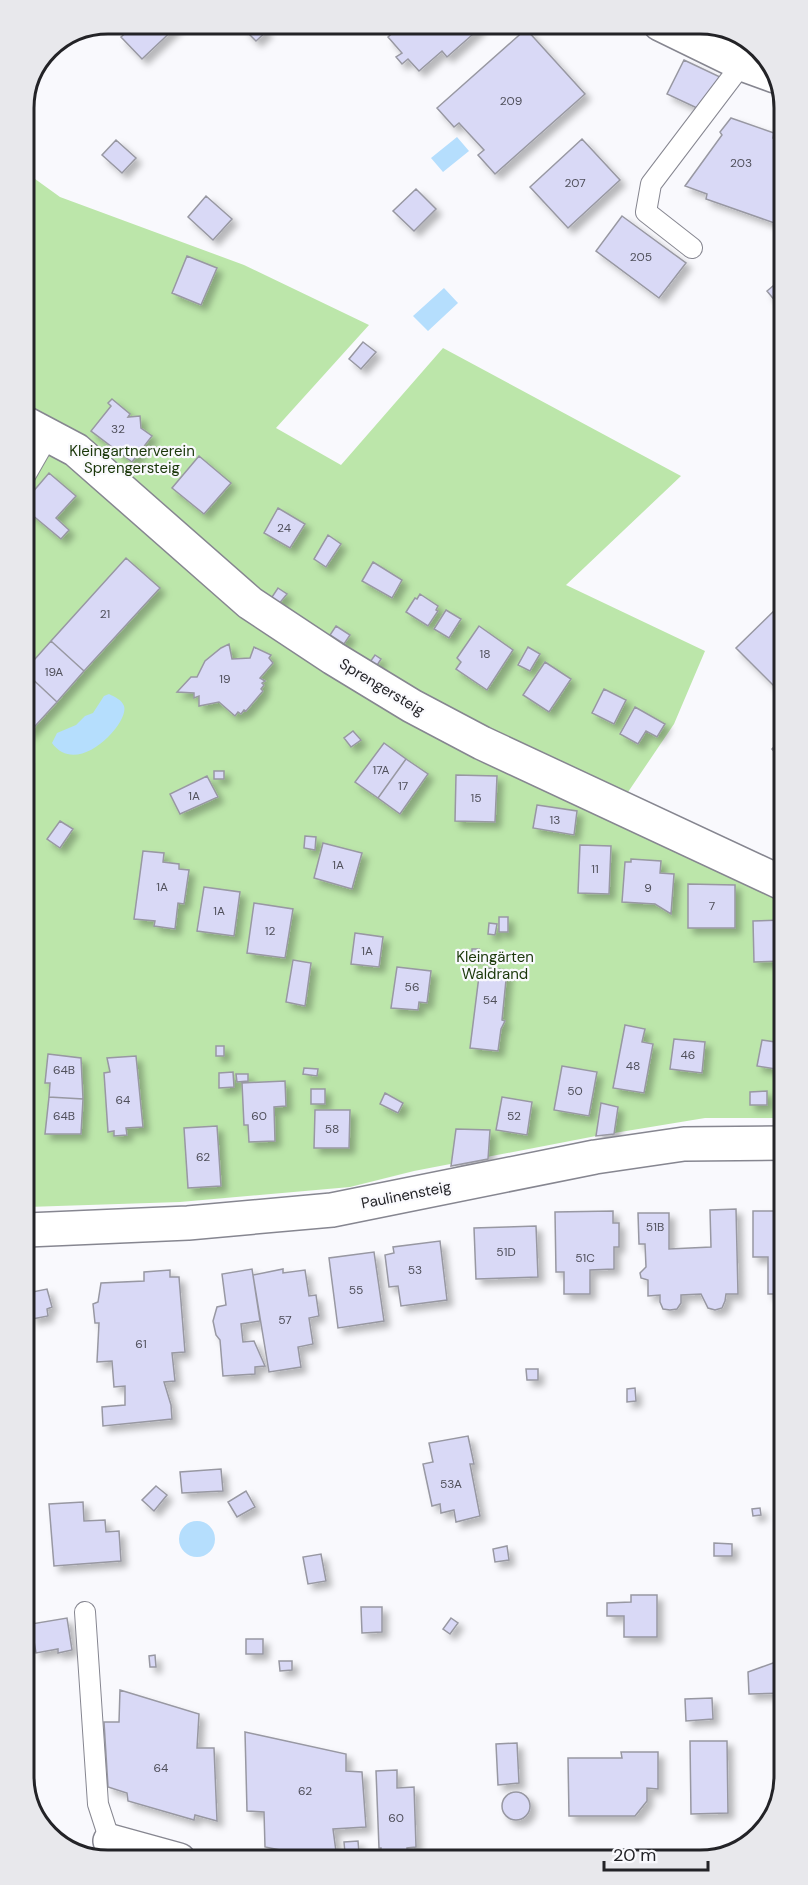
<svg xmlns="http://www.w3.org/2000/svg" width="808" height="1885" font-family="'DM Sans',sans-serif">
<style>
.green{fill:#bce6aa}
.water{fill:#b5defd}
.building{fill:#d9d9f6;stroke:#9898a2;stroke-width:1.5;filter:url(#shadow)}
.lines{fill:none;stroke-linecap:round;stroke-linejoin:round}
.lane-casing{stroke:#868690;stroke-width:22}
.street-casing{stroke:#868690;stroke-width:36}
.lane{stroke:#fff;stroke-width:20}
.street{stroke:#fff;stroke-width:33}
.labels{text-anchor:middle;stroke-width:4.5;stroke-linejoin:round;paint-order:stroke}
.number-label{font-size:12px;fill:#50505b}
.park-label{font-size:15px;fill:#1a3709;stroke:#f9f9fd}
.street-label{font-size:15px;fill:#232327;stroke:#f9f9fd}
.rim{fill:none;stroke:#232327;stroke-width:3}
</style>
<defs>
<filter id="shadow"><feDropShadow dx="5.5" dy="5.5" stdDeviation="3" flood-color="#0004"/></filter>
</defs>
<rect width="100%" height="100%" fill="#f9f9fd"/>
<path class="green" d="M24,171L60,197L244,265L369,325L276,428L341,465L443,348L681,476L566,585L705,651L674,724L624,798L497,739L319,634L235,571L160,500L139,525L206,585L782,900V1118H705L596,1136L414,1171L350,1187L180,1202L27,1207Z"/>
<path class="water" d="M457,137L469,151L443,172L431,158Z
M444,288L458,303L428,331L413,316Z
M109,694C115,697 122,700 124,706C130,722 78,779 52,743L57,733L76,725L85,716L93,713L104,696Z
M179 1539a18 18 0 1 1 36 0a18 18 0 1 1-36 0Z"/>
<path class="building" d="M123,24H179L142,59L121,37L129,30Z
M249,24H260L267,31L256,41L244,29Z
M402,24H480L478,26L480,28L447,57L442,51L419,71L408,59L402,64L396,57L402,53L388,37Z
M526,29L585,94L495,174L478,155L484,150L459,123L454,127L437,108Z
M684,60L720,77L697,108L667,94Z
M731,118L774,133L773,138L780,141V225L706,199L707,194L685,186L722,135L720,132Z
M582,139L620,180L568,228L530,187Z
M116,140L136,158L122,173L102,155Z
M416,189L436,209L414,231L393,211Z
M206,196L232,219L213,240L188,217Z
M622,216L686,263L659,298L596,251Z
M187,256L217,268L201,305L172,293Z
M780,280V307L767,291Z
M363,342L376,352L361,369L349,359Z
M112,399L130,414L128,417L140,416L141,428L152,436L132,462L91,431L111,406L108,403Z
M199,456L231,483L204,514L172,488Z
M49,473L76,496L56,518L69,530L61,539L25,509V501Z
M278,508L305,524L290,548L264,533Z
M328,535L341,544L326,567L314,559Z
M126,558L160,588L84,671L51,641Z
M373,562L402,580L392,598L362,581Z
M278,588L287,594L278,605L270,600Z
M420,594L438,606L436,610L438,611L428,626L406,612L415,598L417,599Z
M781,604V687L778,690L736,648Z
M446,610L461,619L449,638L434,629Z
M336,626L350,635L344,644L330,635Z
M479,626L513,650L487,690L456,669L461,662L457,658Z
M51,641L84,671L57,702L26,673V669Z
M229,644L232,659L250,658L254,647L271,655L269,658L273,663L260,678L265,681L262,683L264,685L261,689L263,691L246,711L244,710L241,714L238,712L235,716L219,702L199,706V696L194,698V693L177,692L191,677H197L205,661L221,648Z
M528,647L540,654L530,671L518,665Z
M375,655L381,659L376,667L370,662Z
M545,662L571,679L549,712L523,695Z
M26,673L57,702L26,736Z
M604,689L626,700L614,724L592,713Z
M635,707L665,724L657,737L646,731L638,744L620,734Z
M353,731L361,740L351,747L344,738Z
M781,740V759L772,749Z
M384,743L406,759L378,798L355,782Z
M406,759L428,774L400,814L378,798Z
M214,771H224V779H214Z
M456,775L497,776L495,822L455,821Z
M207,776L218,797L180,814L170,794Z
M781,792V807L774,800Z
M537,805L577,811L574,835L533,828Z
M60,821L73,829L60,848L47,839Z
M305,836L316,837L315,850L304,848Z
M323,843L362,853L352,889L314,878Z
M580,845L611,846L609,894L578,893Z
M143,851L164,853L163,862L179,864V869L189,870L184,904L178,903L175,929L154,926L155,921L134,919Z
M631,859L661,861L660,873L674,874L671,914L655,904L622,902L625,862H631Z
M688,884L735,885V928H688Z
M204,887L240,892L234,936L197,931Z
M254,903L293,909L285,958L247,953Z
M499,917H508V932H499Z
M782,920V961L754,962L753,921Z
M489,923L497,924L495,935L488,934Z
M355,933L383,937L379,967L351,964Z
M472,949H479L478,959L472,958Z
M293,960L311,963L305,1006L286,1002Z
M397,967L431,971L427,1003L419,1002L418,1010L391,1008Z
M486,968L507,970L502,1020L505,1021L501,1029L498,1051L470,1048L479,976L484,977Z
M625,1025L645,1029L642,1042L653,1044L644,1093L613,1088Z
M674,1039L705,1042L702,1073L670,1069Z
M762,1040L782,1043V1070L757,1066Z
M216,1046H224V1056H216Z
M48,1054L81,1058L83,1099L49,1097L50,1083H45Z
M136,1056L143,1127L126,1128L127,1135L114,1136V1131L108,1132L104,1073L110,1072L107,1058Z
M562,1066L597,1072L589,1116L554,1110Z
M304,1068L318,1069L317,1076L303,1074Z
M233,1072L234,1087L219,1088V1073Z
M236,1074H248V1081L237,1082Z
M285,1081L286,1106L274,1107L275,1141L249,1142L248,1125H244L242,1083Z
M311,1089H325V1104H311Z
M767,1091V1105H750V1092Z
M385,1093L403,1103L398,1113L380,1104Z
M49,1097L83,1099L81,1134H45Z
M502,1097L532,1102L527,1135L496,1130Z
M601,1103L618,1107L614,1134L596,1136Z
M315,1110H350L349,1148H314Z
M217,1126L221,1186L188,1188L184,1128Z
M456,1129L490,1130L488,1159L451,1166Z
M778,1190H782L783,1294H768V1257H753V1211H778Z
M736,1209L738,1294H726L725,1301L722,1308L715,1310L708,1308L701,1294L681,1295V1303L677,1309L670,1310L663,1309L660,1302V1295L648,1296V1280L641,1278L640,1273L646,1267L645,1244H639L638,1213H669V1249L711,1247L710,1210Z
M613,1211V1223H619V1247H614V1269L590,1270V1294H564V1272H556L555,1212Z
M536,1226L538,1277L476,1279L474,1228Z
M440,1241L447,1300L401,1306L398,1286L389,1287L385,1255L394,1253L393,1247Z
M374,1252L384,1321L338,1328L329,1258Z
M252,1269L260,1321L241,1324L243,1342L254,1341L265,1366L255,1367V1374L223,1376L220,1340L216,1335L213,1321L217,1307L226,1305L222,1274Z
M283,1269V1273L305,1270L309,1296L316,1295L319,1316L309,1318L313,1344L298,1347L301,1367L269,1372L253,1275Z
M170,1270V1277H179L185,1352L172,1353L175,1381L164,1382L171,1405L172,1419L103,1426L102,1407L125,1405V1386L114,1387L112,1361L97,1362L99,1323H95L93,1304L98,1302L101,1283L144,1281V1272Z
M47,1289L52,1307L47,1309L48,1316L32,1319L31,1311L27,1312V1293Z
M774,1308H783V1327H775Z
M526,1369H538V1380H527Z
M635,1388L636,1401L627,1402V1389Z
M468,1436L474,1464H470L480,1516L456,1522L454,1510L441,1513L440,1504L432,1506L423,1464L433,1462L429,1443Z
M221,1469L223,1491L182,1493L180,1472Z
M156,1486L167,1495L154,1511L142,1500Z
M246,1491L255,1507L237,1517L228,1502Z
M83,1502L84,1521L105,1520L106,1532L119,1531L121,1561L54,1566L49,1504Z
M760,1508L761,1515L753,1516L752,1509Z
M714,1543L732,1544V1556H714Z
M507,1546L509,1560L495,1562L493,1549Z
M321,1554L326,1581L308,1584L303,1557Z
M631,1595H657V1637H624V1616H607V1603L631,1602Z
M361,1607H382V1632L362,1633Z
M67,1618L72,1650L58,1653V1649L36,1653L31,1624Z
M451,1618L458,1623L450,1634L443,1629Z
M246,1639H263V1654H246Z
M155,1655L156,1667H150L149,1656Z
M784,1659V1693L749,1694L748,1672Z
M279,1661H292V1670L280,1671Z
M120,1690L199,1714L197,1748H214L217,1821L195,1815L194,1820L128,1801L127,1793L108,1787L104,1722H119Z
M712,1698L713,1719L686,1721L685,1699Z
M245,1732L346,1754V1771L362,1772L366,1827L333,1829L337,1859H326L265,1847L264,1812L247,1811Z
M690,1741H727L728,1813L691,1814Z
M517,1743L519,1783L498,1785L496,1744Z
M621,1752H658V1789L647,1788V1801L635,1816H569L568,1758H622Z
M397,1770V1788L414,1787L416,1847L407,1848V1859H381V1848H379L376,1771Z
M502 1806a14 14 0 1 1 28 0a14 14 0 1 1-28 0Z
M358,1841L359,1853L345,1854L344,1842Z"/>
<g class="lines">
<g class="lane-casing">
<path id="lane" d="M692,248L646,212L651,184L742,64
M25,476L49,434
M85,1612L98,1804L110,1841"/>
</g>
<g class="street-casing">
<path id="street" d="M660,24L742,64L775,76
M25,423L76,450L250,603L333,658L412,706L482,743L782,883
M27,1230L188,1223L332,1210L595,1157L684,1144L782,1143
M110,1841L179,1860"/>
</g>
<use href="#lane" class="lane"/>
<use href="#street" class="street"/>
</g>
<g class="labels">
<g class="number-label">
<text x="511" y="105">209</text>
<text x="741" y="167">203</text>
<text x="575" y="187">207</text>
<text x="641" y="261">205</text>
<text x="118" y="433">32</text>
<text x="284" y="532">24</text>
<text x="105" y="618">21</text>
<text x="485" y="658">18</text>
<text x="54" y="676">19A</text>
<text x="225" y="683">19</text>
<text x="381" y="774">17A</text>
<text x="403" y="790">17</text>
<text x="194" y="800">1A</text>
<text x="476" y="802">15</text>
<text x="555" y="824">13</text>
<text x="338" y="869">1A</text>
<text x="595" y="873">11</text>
<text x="162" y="891">1A</text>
<text x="648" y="892">9</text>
<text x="712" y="910">7</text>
<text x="219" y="915">1A</text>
<text x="270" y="935">12</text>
<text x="367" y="955">1A</text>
<text x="412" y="991">56</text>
<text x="490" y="1004">54</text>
<text x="688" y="1059">46</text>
<text x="633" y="1070">48</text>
<text x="64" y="1074">64B</text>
<text x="575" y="1095">50</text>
<text x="123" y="1104">64</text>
<text x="64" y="1120">64B</text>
<text x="259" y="1120">60</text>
<text x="514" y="1120">52</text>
<text x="332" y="1133">58</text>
<text x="203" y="1161">62</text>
<text x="655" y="1231">51B</text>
<text x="506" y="1256">51D</text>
<text x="585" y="1262">51C</text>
<text x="415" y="1274">53</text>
<text x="356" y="1294">55</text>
<text x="285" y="1324">57</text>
<text x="141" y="1348">61</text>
<text x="451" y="1488">53A</text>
<text x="161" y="1772">64</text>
<text x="305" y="1795">62</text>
<text x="396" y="1822">60</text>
</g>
<g class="park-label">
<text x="132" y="456">Kleingartnerverein<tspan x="132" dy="17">Sprengersteig</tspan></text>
<text x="495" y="962">Kleingärten<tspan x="495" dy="17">Waldrand</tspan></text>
</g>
<g class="street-label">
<text transform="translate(382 687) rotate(31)" y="5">Sprengersteig</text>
<text transform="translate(406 1195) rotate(-11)" y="5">Paulinensteig</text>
</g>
</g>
<path d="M0 0H808V1885H0ZM108 34H700A74 74 0 0 1 774 108V1776A74 74 0 0 1 700 1850H108A74 74 0 0 1 34 1776V108A74 74 0 0 1 108 34Z" fill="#e8e8ec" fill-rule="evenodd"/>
<path class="rim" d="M108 34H700A74 74 0 0 1 774 108V1776A74 74 0 0 1 700 1850H108A74 74 0 0 1 34 1776V108A74 74 0 0 1 108 34Z"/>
<path d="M604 1861v9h104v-9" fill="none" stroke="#232327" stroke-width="3"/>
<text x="613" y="1861" font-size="18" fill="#232327" stroke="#f9f9fd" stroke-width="4.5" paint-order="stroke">20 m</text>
</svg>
